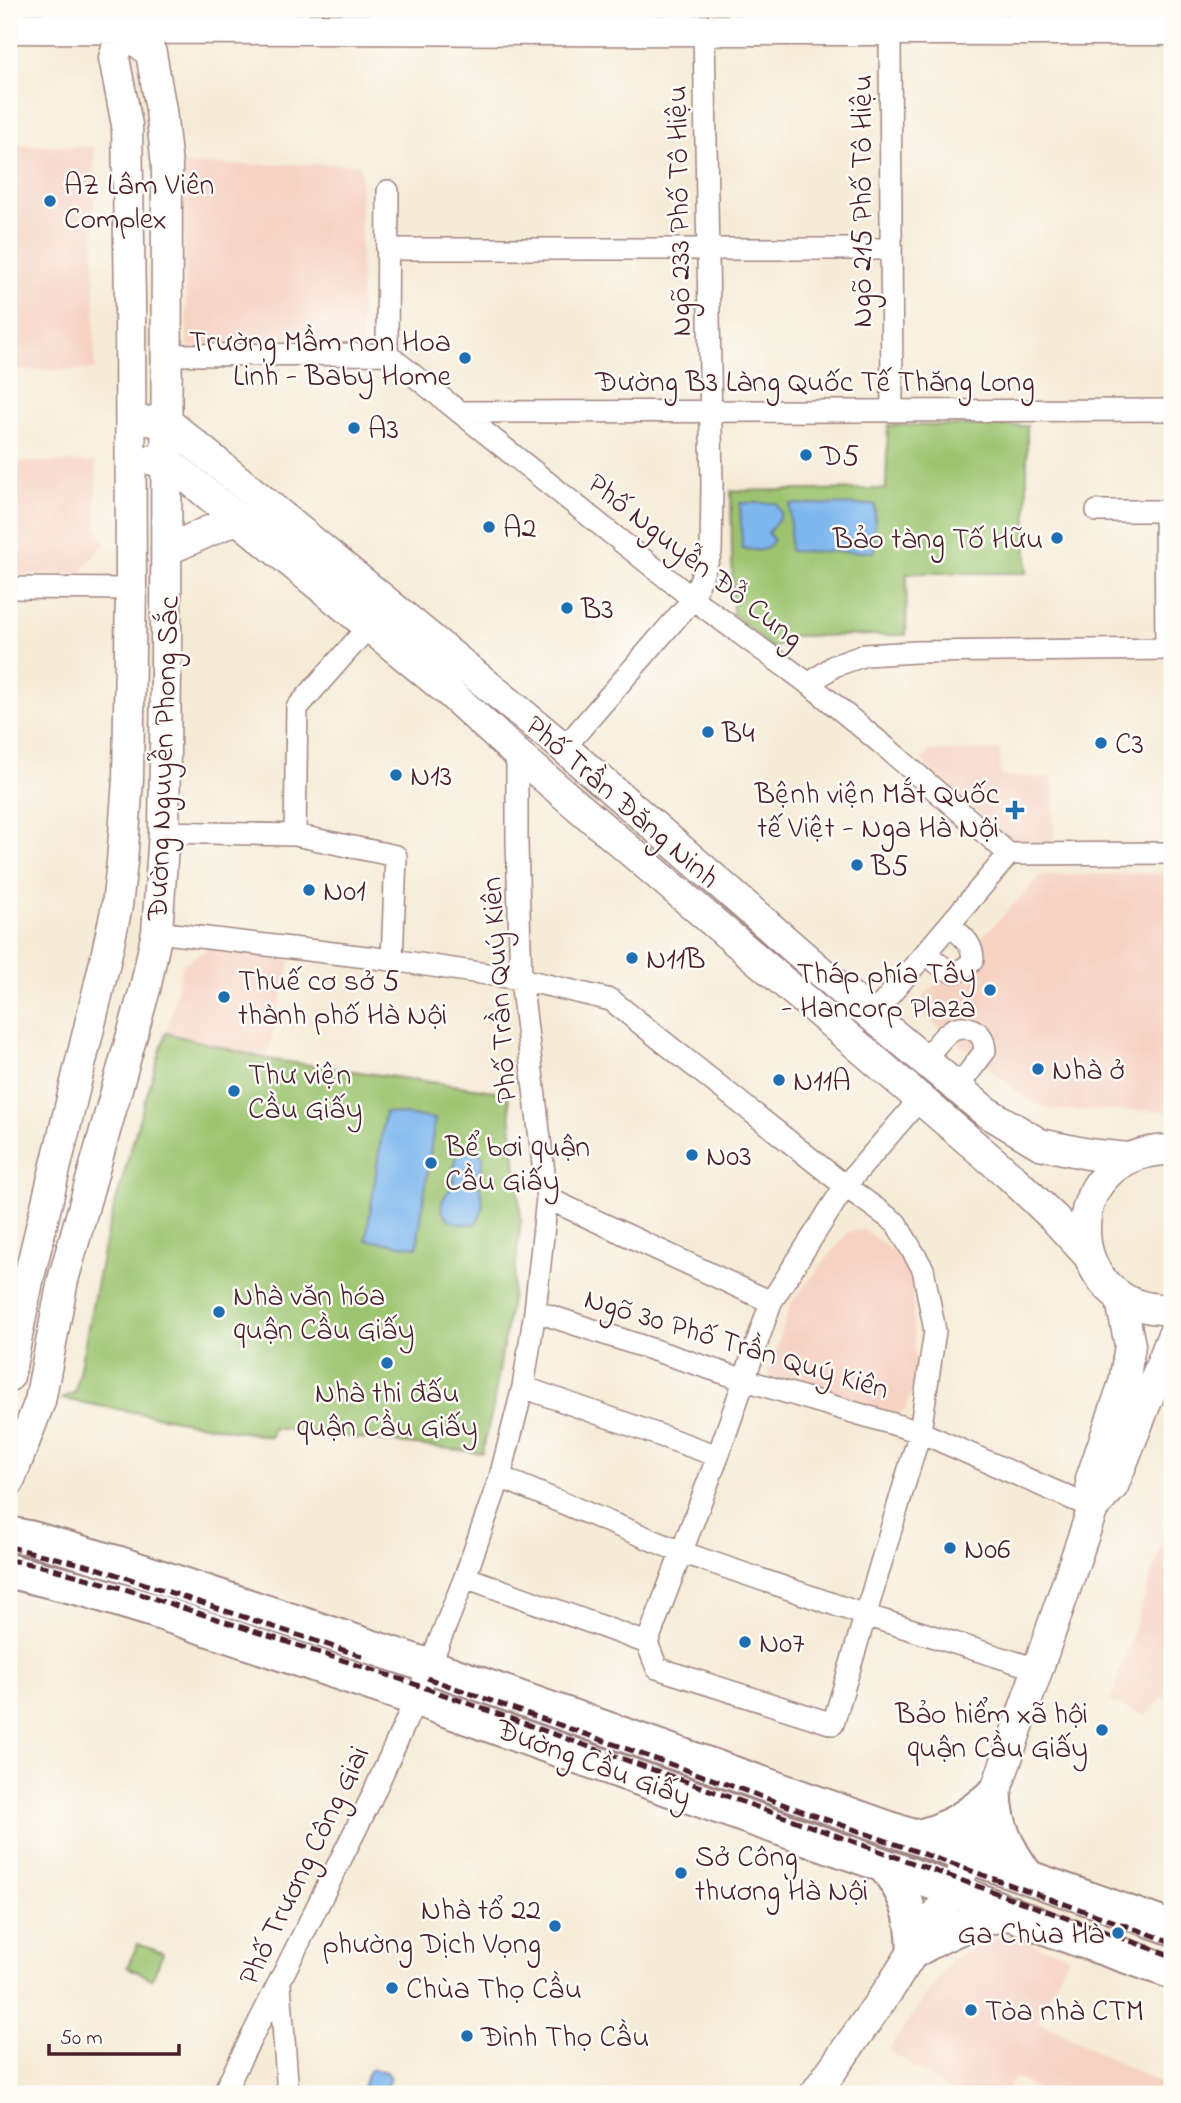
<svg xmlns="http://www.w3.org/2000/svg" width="1181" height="2103" font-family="'Indie Flower',sans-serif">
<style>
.built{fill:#f6d2c3}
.green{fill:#9cc470;stroke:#73724e;stroke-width:2}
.water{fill:#7eb7ee;stroke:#646b8c;stroke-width:2}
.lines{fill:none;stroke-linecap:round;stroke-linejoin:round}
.street-casing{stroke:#a08581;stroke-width:24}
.secondary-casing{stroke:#a08581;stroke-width:33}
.primary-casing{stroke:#a08581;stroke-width:37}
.street{stroke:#fff;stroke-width:21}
.secondary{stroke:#fff;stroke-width:30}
.primary{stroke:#fff;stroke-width:33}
.rail{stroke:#4a1f2b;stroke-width:5;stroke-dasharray:10 5;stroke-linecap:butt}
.poi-dot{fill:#1f6fb2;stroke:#fdfcf7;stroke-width:2.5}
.labels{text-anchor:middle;stroke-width:5;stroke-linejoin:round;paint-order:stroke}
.poi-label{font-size:30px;fill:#4a1f2b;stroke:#fdfcf7;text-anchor:start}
.street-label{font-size:30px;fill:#4a1f2b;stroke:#fdfcf7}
</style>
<rect width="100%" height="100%" fill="#fdfcf7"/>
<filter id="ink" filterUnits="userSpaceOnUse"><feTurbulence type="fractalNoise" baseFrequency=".0143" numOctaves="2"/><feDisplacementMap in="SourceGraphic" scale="14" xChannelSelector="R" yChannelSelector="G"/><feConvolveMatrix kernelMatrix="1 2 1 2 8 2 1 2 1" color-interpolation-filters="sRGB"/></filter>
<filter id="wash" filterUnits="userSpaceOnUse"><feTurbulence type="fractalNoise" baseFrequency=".00686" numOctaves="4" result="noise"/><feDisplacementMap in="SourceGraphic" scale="28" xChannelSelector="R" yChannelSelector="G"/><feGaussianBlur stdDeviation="1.57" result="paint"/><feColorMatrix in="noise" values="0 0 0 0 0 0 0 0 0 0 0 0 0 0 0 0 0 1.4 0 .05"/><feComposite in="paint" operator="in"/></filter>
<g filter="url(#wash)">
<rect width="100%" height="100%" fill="#f6ebd7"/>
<path class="built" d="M9,145L94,147L95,370H9Z
M361,164V339L363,347H187L182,165Z
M17,462H96V527L106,542L79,574H17Z
M1000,750L1001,777H1053L1054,844H1012L921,761L930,751Z
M1172,873V1111L1051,1110L1029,1101L914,1007L1042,875Z
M210,947L290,960L267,1059L166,1033L183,964Z
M864,1230L901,1257L911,1280L916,1375L906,1410L888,1420L773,1383L768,1374L791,1303L848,1232Z
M1172,1512V1688L1146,1716L1110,1702Z
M1014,1937L1069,1956L1037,2021L1165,2086L1160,2094H1044L1015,2077L1004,2094H956L888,2050L952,1959L992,1938Z"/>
<path class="green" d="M888,425L1027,426V573H907L906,635L794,636L773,649L733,614L731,491L886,489Z
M166,1033L267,1059L508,1093L521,1219L513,1288L492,1412L482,1453L273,1428L271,1437L62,1399L75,1392L105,1241L141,1113Z
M138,1944L163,1953L152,1979L127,1967Z"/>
<path class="water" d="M740,503H776L781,512L780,517L768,533L774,540C765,553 756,551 742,548Z
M790,504L875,505L874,552L790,551Z
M385,1112L435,1119L417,1247L366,1240Z
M467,1149C497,1152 476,1170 479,1184C483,1199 486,1209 476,1223C463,1226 440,1223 442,1203C443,1195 451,1191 453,1183C457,1174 452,1164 456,1155Z
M373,2069L386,2072L390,2078L383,2094H361L368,2072Z"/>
</g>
<g filter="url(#ink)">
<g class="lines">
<g class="street-casing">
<path id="street" d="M496,9V28
M990,9L991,32
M890,33L892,411
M387,249H891
M387,354L388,191
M167,355L387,354L693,599L809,684L889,750L1009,854L1172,853
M459,412L1172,410
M1097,511H1165L1166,649
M9,588L131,589
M809,684L834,666L865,655L916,652L1172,649
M564,748L693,599L711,552L712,486L704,30
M164,832L295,835L396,856L392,960
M295,835L297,708L369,626
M157,932L392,960L521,979L611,1000L845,1186L896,1223L923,1269L935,1331L920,1432L833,1724L657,1668L647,1643L465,1577
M926,953C943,968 954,982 973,960C973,943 962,936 950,925
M872,1016L1009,854
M924,1060C937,1046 951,1019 971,1029C982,1033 984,1040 985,1051L957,1088
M547,1198L771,1302
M535,1311L745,1380L920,1432L1093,1508
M523,1387L718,1456
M500,1477L681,1552L865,1615L1037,1669
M647,1643L718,1456L771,1302L845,1186L920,1099
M280,1984L288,2094
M223,2094L370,1801L419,1692L465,1577L500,1477L523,1387L535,1311L547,1198L521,979L517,843V754"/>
</g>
<g class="secondary-casing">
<path id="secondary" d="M9,28C397,28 784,33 1172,30
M152,421H166L564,748L872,1016L985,1111L1040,1144L1088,1154L1128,1158
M152,460H166L450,693L517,754L1009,1175L1054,1218L1089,1256
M167,550L238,518
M1172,1150C1051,1150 1061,1315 1172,1309
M9,1376L28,1281L104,966L117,906L122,862L128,779L131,589L130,300L127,125L114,58L123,28
M9,1482L40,1401L63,1280L145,989L157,932L164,832L166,674L167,166L161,110L151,53L123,28L117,9
M1093,1508L1113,1486L1172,1337
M815,2094L890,1988L953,1890L971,1855L995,1793L1093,1508L1091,1479L1124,1383L1130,1345L1120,1296"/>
</g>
<g class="primary-casing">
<path id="primary" d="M9,1534L31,1538L118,1563L429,1666L1172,1928
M9,1571L86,1590L155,1611L416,1699L953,1890L1062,1934L1172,1972
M995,1793C996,1827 1007,1848 1027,1876
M914,1837C946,1832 971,1814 995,1793
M884,1866C905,1890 915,1919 914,1951
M914,1951C943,1934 978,1917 1011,1913"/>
</g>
<use href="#street" class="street"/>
<use href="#secondary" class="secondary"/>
<use href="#primary" class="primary"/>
<path class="rail" d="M9,1547L94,1567L367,1658
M9,1560L46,1567L125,1589L403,1680L1172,1956
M427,1678L1172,1942"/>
</g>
</g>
<g class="poi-dot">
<circle cx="50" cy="201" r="7"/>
<circle cx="465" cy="358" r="7"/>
<circle cx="354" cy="428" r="7"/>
<circle cx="806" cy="455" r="7"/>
<circle cx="489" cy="527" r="7"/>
<circle cx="1057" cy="538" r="7"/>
<circle cx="567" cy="608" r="7"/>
<circle cx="708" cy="732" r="7"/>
<circle cx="1101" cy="743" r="7"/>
<circle cx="396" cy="775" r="7"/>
<path d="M1011.5 799.5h7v7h7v7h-7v7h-7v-7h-7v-7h7z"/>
<circle cx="857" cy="865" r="7"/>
<circle cx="309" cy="890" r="7"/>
<circle cx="632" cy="958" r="7"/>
<circle cx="990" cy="990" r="7"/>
<circle cx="224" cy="997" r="7"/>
<circle cx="1038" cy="1069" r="7"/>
<circle cx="779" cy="1080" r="7"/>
<circle cx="234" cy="1091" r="7"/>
<circle cx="692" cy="1155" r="7"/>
<circle cx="431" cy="1163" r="7"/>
<circle cx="219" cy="1312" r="7"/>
<circle cx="387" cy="1363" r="7"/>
<circle cx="950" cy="1548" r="7"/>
<circle cx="745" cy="1642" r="7"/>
<circle cx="1102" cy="1730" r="7"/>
<circle cx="681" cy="1873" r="7"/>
<circle cx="555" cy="1926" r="7"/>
<circle cx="1118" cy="1933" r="7"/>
<circle cx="392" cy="1988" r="7"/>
<circle cx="971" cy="2010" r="7"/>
<circle cx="467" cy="2036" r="7"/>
</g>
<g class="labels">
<g class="poi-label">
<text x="64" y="194">AZ Lâm Viên<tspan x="64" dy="34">Complex</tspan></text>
<text x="451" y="351" text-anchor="end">Trường Mầm non Hoa<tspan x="451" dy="34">Linh - Baby Home</tspan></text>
<text x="368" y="438">A3</text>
<text x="820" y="465">D5</text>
<text x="503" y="537">A2</text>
<text x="1043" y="548" text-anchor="end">Bảo tàng Tố Hữu</text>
<text x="581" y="618">B3</text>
<text x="722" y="742">B4</text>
<text x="1115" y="753">C3</text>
<text x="410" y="785">N13</text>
<text x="999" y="803" text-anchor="end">Bệnh viện Mắt Quốc<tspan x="999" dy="34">tế Việt - Nga Hà Nội</tspan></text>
<text x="871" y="875">B5</text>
<text x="323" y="900">N01</text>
<text x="646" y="968">N11B</text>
<text x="976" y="983" text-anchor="end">Tháp phía Tây<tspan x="976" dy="34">- Hancorp Plaza</tspan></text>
<text x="238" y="990">Thuế cơ sở 5<tspan x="238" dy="34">thành phố Hà Nội</tspan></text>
<text x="1052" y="1079">Nhà ở</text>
<text x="248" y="1084">Thư viện<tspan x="248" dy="34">Cầu Giấy</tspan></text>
<text x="793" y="1090">N11A</text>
<text x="445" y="1156">Bể bơi quận<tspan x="445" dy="34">Cầu Giấy</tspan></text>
<text x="706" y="1165">N03</text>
<text x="233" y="1305">Nhà văn hóa<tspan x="233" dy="34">quận Cầu Giấy</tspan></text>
<text x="387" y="1402" text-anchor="middle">Nhà thi đấu<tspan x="387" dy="34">quận Cầu Giấy</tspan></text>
<text x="964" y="1558">N06</text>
<text x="759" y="1652">N07</text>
<text x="1088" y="1723" text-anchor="end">Bảo hiểm xã hội<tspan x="1088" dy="34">quận Cầu Giấy</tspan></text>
<text x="695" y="1866">Sở Công<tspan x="695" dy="34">thương Hà Nội</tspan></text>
<text x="541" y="1919" text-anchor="end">Nhà tổ 22<tspan x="541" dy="34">phường Dịch Vọng</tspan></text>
<text x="1104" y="1943" text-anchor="end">Ga Chùa Hà</text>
<text x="406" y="1998">Chùa Thọ Cầu</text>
<text x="985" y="2020">Tòa nhà CTM</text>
<text x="481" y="2046">Đình Thọ Cầu</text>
</g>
<g class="street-label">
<text transform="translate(861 201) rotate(-90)" y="10">Ngõ 215 Phố Tô Hiệu</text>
<text transform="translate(678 211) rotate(-91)" y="10">Ngõ 233 Phố Tô Hiệu</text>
<text x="815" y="391">Đường B3 Làng Quốc Tế Thăng Long</text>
<text transform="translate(696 560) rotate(38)" y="10">Phố Nguyễn Đỗ Cung</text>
<text transform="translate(162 758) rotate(-88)" y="10">Đường Nguyễn Phong Sắc</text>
<text transform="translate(623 801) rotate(41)" y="10">Phố Trần Đăng Ninh</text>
<text transform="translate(498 990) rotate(-94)" y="10">Phố Trần Quý Kiên</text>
<text transform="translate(737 1343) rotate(17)" y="10">Ngõ 30 Phố Trần Quý Kiên</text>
<text transform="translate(594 1762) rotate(20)" y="10">Đường Cầu Giấy</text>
<text transform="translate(303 1865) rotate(-64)" y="10">Phố Trương Công Giai</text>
</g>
</g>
<rect width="1181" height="2103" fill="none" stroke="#fdfcf7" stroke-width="35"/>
<path d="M49 2044v10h130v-10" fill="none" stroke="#4a1f2b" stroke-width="3.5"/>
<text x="60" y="2044" font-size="21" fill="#4a1f2b" stroke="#fdfcf7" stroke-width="5" paint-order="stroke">50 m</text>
</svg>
